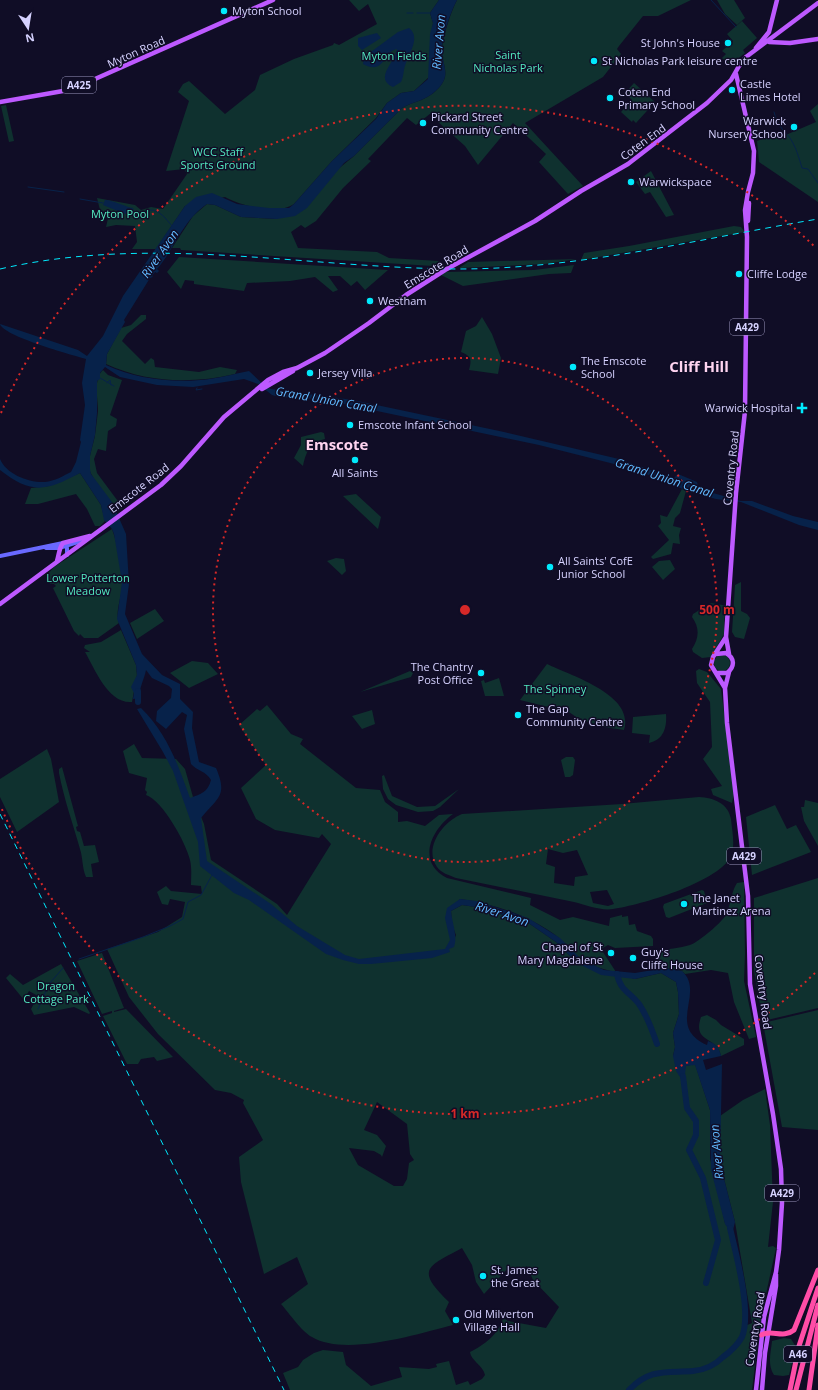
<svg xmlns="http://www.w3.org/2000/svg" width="818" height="1390" font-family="'Open Sans',sans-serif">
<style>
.green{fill:#0f312f;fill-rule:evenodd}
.water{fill:#07224a}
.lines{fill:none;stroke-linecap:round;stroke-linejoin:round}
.stream{stroke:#07224a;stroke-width:1}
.river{stroke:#07224a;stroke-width:6}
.secondary{stroke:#6969ff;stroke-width:4}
.primary{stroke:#bd59ff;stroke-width:4.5}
.highway{stroke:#ff4da7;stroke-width:5}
.rail{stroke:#00eafd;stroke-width:1;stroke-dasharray:6 5;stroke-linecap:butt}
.ring{fill:none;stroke:#d62828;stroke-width:2;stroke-dasharray:2 4}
.poi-dot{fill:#00eafd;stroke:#100d26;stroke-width:1.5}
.labels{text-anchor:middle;stroke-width:3;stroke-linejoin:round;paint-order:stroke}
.shield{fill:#100d26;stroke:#9b97be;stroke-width:1}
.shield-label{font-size:10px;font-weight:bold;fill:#d6d2ff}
.poi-label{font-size:11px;fill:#d6d2ff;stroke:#100d26;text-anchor:start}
.street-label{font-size:11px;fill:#d6d2ff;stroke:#100d26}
.park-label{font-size:11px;fill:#53eac0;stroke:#100d26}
.water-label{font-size:12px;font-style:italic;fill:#60b9ff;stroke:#100d26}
.district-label{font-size:15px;font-weight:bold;fill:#ffd4f0;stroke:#100d26}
.centre{fill:#d62828;stroke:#100d26;stroke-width:2}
.ring-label{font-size:12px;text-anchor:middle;font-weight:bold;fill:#d62828;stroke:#100d26;stroke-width:3;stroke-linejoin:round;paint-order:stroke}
</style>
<rect width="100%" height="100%" fill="#100d26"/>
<path class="green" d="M349,0H439L430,13L433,23L430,46L429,77L414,91L401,93L387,103L376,118L332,161L294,204C278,215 241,206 225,197L185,206L156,249H132L137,242L135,226L116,225L106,227L109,214L100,210L97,198L135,205L141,210L151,207L163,209L187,174L184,169L166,171L189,101L178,92L183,84L189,81L225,114L255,90L260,75L294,59L333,45L334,43L339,45L377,24L368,4L359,11Z
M457,0H691L658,16H643L619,46L617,49L621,54L603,77L525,123L583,186L568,194L539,162L546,154L513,123L478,165L465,146L437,121L438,119L431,113L416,125L407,118L368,159L371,161L343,188L316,221L305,228L301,225L291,232L298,248L377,252L389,258L439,261L433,266L181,250L180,248H172L193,216L207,204L215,205L241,217L277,219L354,156L402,108C412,102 423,101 432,94C455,76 441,67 442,47C444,34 451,11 457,0Z
M717,0H734L745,18L737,25L725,14Z
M742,21L757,38L743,50L745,53L730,65L722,58L726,54L722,51L733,41L727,34Z
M634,83L655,102L636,123L633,120L632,122L621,112L632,100L625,93Z
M818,104V202L759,162L757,141L777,134L781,137L816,122L810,111Z
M6,105L14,141L9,142L1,106Z
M651,171L674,215L666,217L650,192L645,194L636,182Z
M734,226L741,227L745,232L581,260L584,253L629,246Z
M179,257L388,270L365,290L357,281L351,286L340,276H328L338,290L333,292L315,277L290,281L247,283L244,291L194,284V281L185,280L181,289L167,272Z
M577,259L545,264L459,268L468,262Z
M574,265L571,273L549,274L463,286L441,275L446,272L534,270Z
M141,315H146V319L127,334L122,341L145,364L151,358L154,360L155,367L199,372L220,367L237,370L235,374C191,384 148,383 106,364L107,354L121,328L131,325Z
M482,317L492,334L501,358L498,374L469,370C472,359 471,356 461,352L466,331L476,326Z
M103,370L108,375L122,380L110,415L117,419L116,426L108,431L106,451L98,449L94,459L97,473L123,508L116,512C111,500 92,479 90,471C87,459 93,447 95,435C96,428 97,419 98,411C98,399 93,379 103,370Z
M321,432L324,433L325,439C310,442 306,452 303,466L294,458L301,445V437Z
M80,473L101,505L105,521L100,526H95L87,509L76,494L38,504H25L31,488L49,486Z
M682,489L686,491L680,513L675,518L673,526L681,528L679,535L680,544L673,543L671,554L653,559L651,557L669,540L658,526L661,523L660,515L667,517Z
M356,494L381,517L378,529L343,496Z
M112,529C118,546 123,569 122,587C121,600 115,611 119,623L98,638H84L80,634L79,636L74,631L53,588L56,586L54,584H50L46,576L54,567Z
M336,558L344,559L346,571L342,575L327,561Z
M670,560L675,569L663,580L652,567L659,561Z
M741,582V611L747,614L750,618L744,639L735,637L732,632L735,585Z
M711,603L728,606L724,620V634L711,657L702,658L693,652L692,649C699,638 700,628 692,617L693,614Z
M155,609L164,621L137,639L130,623Z
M121,630L136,665L137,675L132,702C108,704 95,669 85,652H90L84,648L85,645L101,642Z
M714 663a8 8 0 1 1 16 0a8 8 0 1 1-16 0Z
M192,661L208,663L218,674L189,688L170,673Z
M547,664C572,676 635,695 624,730L604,727L579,719L569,712L520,700Z
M699,669L707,672L721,689L734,793L732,803L713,795L711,789L722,786L703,759L712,747L710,702L697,683L696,671Z
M410,671L413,673L411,677L360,692Z
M499,678L504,696H485L481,681L484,680L485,683Z
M267,705L291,734L303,739L300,744L356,788L380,790L385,802L398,812V822L407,821L425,826L439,815L453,814C431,830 416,862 447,878L531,898L530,905L560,920L573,917L609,926L610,918L622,915V917L628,916L629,925L635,924L637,931L651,936L653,939V946L615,948L608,945L601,949L616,972C604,970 592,966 581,959C573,953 567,944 559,938C531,916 495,904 460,899L449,910L453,942L456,935L452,925L451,911L462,905L476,907L527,922L556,942L577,963L635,979L661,973L676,982L678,992L679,1014L673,1033L675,1047L673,1056L686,1066L695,1064L710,1110V1158L725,1223L732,1234L738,1260L746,1313L745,1326L752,1323L735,1222L720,1163V1116L743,1100L765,1089L770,1125L773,1202L768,1247L773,1246L776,1248L761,1317L752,1390H290L283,1373L298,1367L303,1360L314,1353L323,1350L343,1352L346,1365L371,1386L402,1377L399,1367L429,1369L437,1367L436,1364L449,1361L456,1385L468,1381L470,1385L482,1379L485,1375C483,1365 471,1361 470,1352C484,1345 499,1334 503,1318L508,1321L546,1328L559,1307L533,1280L527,1266L512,1273L508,1268L484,1294L476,1282L472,1265L462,1248C427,1267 415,1269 449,1302L445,1311L453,1325C417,1334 345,1357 312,1337C302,1332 289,1313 281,1304L308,1284L297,1257L264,1274L241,1182L239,1157L263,1140L243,1103L244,1100L231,1093L215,1090L158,1034L129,997L107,949L158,932L182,917L185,902L170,899L168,905L162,904L157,892L166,886L171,891L202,894L201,886L191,885C191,877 192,868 190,860C186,843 163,801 146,795L147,792L145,790L147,778L129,773L123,751L134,744L142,758L176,759L185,769L193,797L204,824L211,860L277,904L287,915L331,844L322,834L319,838L275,830L256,819L241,788L266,765L239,725L257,709L260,711ZM377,1102L407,1124L410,1154L414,1160L409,1163L407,1179L403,1186H394L358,1165L349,1148L374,1151L381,1155L382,1157L386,1146L377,1135L364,1130Z
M372,710L375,724L362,729L352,716Z
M666,714C667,727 664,740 649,743L650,735L632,733L633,717Z
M47,749L51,759L59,802L17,832L0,797V779Z
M566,757H573L575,760L573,775L570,777H565L561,760Z
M62,767L78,826L76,827L77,831L80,832L84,846L95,845L99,862L91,864L93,877H86C82,868 83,858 80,849C73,824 64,799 59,773V769Z
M384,775L392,796L417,807L435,806L459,789L440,807L433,811L418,812L396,805L388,799L383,789L382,776Z
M699,797C714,798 728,803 731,819C732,831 736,847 730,858C715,883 641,905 613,909C601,911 586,905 574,902C535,894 495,886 456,878C449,875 441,873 437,867C423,847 444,821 462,814L622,804ZM548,849L563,853L577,850L588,875L575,877L574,886L554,883L555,867L546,864ZM607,890L614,904L608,906L593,903L590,892Z
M805,800L818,803V846L804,821L801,807H804Z
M775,805L787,829L796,825L811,852L752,875L746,817Z
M818,878V1008L763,1021L754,971V898Z
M744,882L745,954L744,981L756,1037L749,1039L734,1002L728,973L711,970L685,974C679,967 664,968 655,970L651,966L656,959L657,951C667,949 680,948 690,945C699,942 722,922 726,915C731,904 731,892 737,883Z
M702,890L704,891L707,903L669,918L666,917L663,907L664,904Z
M102,953L124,1008L114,1011V1012L126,1009L173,1057L157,1061L154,1057L141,1059L138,1064H127L103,1016L112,1013V1011L102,1014L77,961Z
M61,964L90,1013L89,1014L74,1007L34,1015L31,1009L38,996L29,991L24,1000L6,978L10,974L23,985Z
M818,1010V1130L782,1127L763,1023Z
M707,1015L716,1020L721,1025L744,1039V1045L721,1056C717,1035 692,1044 701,1017Z
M784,1338L791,1339L796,1347L789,1375L783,1376L774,1375C767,1365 771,1352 772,1341Z"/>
<path class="water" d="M439,0H457C451,11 443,34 442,47C441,67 455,76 432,94C423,101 412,102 402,108L354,156L344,163L307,208L295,216L277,219L241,217L215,205L207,204C183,220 175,248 157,269L159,271L157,273L155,272L152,276L153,277L150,278L124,320L125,322L107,354L106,365C134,378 169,383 200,380C217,379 233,374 249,371L266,387L271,389L353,400L504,432L619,459L674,478L678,474L697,482L699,489L741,501H752L793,516L818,522V530L799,525L741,502L716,499L690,492L634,469L539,445L320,399L279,397L272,395L258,384L244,379L193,387L157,385L120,377L105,367L100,373V379L97,381V413L95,435L90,456V469L91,474L112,502L126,534L129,584L125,614L142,654L162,675L180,684V699L193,712L192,728L199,762L216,768C228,796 218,797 201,818L207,861L271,904L297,926L345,955L359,959L445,949L450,940L445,918L447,908L460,899L477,901L528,918L560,938L581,959L604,970L635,973L665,968L682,971C706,993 665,1026 707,1045L708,1041C716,1044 719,1047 721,1056L703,1060L706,1070L722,1064L720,1163L735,1222L732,1234L725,1224L711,1170L710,1110L695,1065L686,1066L684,1083L676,1071L673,1056L675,1047L673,1033L679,1014L678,992L676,982L661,973L635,979L601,975L577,963L556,942L527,922L476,907L462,905L451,911C452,923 458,936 454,947L449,949L450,952L432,958L371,964H359L343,960L326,954L249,900L234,893L200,866L198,842L173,771L163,752L137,709L141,708C167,733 178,765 190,798C201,794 208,792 211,780C206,771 197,771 191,764L184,729L187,715L182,712L166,729L156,721L157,711L171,698L172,689L169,686L152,678L146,670C144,680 139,688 139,698L133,699L134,693L131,687L137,675L136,665L117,619L122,582L114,534L112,529L104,520L101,505L80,473C46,491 32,495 0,470V459C6,474 29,483 45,482C55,481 63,476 71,472L76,462L81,442L80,440L85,405L82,383L86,359C72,355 3,336 0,324L78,350L87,356L103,336L123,296L185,206L196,197L212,193L237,204L269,208H289L294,204L332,161L376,119L387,103L401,93L414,91L428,79L430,34L433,23L430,13Z
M409,28C421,37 409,53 406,63C403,70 404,76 401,82L393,87C374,78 394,64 397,49C383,51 385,76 363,64L364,57L398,32Z
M377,33L381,38L362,50L358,46V38Z
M105,200C110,199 126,207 133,208L134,212L128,215L103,205Z"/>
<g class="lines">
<path class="stream" d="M711,0L736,27
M407,13H413
M417,13H430
M774,112C777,124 782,129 790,138C796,147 799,158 802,168L808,169L818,183
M28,187L64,192
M80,199L103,203
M134,212C141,215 143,211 150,210C160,210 166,219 172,226
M100,378L114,386
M107,383L110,380L111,385
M197,388L196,390L202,389
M79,959L143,937L170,926L183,919L188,902L201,895L212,875
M38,1009L49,984L63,968"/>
<path class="river" d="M138,691V702
M617,974C621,992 629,991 639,1004C648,1017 652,1030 657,1044
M683,1076L687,1108L696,1121V1135L689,1150L703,1178L718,1240L706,1283
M629,1390C650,1368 666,1373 693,1371C705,1370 715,1365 723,1357C730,1352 738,1344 742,1337C752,1312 736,1254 730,1228"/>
<path class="secondary" d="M46,548H59L84,540
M0,556L63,543L67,548V555"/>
<path class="primary" d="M769,42L790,43L818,39
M756,48L769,32L777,0
M0,102L63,91L86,83L273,0
M748,221L749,203
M262,389L293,371
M57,561C59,555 59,548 63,543L90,536
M0,604L161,485L181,466L224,417L268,380L283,372L297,368L325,353L369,323L406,295L445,270L535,221L581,191L628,164L707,103L731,80L739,66L746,57L818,3
M726,637L713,657L711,665L725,688L727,723L748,896L750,984L773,1114L781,1169L782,1203L779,1250L776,1272L764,1317L756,1390
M716,654L726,653C735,658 735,667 727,673H717
M729,654L726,637L736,493L745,411L747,237L745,210L748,192L753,173L754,151L736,74
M725,688L729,672
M762,1390L765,1353L776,1286V1274"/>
<path class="highway" d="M761,1335C772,1329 783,1339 794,1330L818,1270
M790,1390L799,1346L818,1288
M796,1390L818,1305
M809,1390L818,1325"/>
<path class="rail" d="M0,269C152,234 304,268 458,269C580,269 698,239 818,219
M0,814L284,1390"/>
</g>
<g class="ring">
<circle cx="465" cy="610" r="252"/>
<path d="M815 973A504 504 0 0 1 1 807M1 413A504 504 0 0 1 815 247"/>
</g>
<g class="poi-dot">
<circle cx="224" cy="11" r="4"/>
<circle cx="728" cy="43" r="4"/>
<circle cx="594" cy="61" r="4"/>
<circle cx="732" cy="90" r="4"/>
<circle cx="610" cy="98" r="4"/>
<circle cx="423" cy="123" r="4"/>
<circle cx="794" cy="127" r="4"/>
<circle cx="631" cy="182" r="4"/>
<circle cx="739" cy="274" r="4"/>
<circle cx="370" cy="301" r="4"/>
<circle cx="573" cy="367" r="4"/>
<circle cx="310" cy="373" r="4"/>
<path d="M800 402h4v4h4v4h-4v4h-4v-4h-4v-4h4z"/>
<circle cx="350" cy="425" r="4"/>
<circle cx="355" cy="460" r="4"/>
<circle cx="550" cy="567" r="4"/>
<circle cx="481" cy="673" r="4"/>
<circle cx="518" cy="715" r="4"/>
<circle cx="684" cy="904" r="4"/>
<circle cx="611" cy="953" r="4"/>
<circle cx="633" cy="958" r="4"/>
<circle cx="483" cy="1276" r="4"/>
<circle cx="456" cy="1320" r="4"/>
</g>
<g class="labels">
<g class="shield">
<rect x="62" y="77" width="34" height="16" rx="3"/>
<rect x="730" y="319" width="34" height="16" rx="3"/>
<rect x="727" y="848" width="34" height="16" rx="3"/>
<rect x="765" y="1185" width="34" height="16" rx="3"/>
<rect x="784" y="1346" width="28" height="16" rx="3"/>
</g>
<g class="shield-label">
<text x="79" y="89">A425</text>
<text x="747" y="331">A429</text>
<text x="744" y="860">A429</text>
<text x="782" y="1197">A429</text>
<text x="798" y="1358">A46</text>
</g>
<g class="poi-label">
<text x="232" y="15">Myton School</text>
<text x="720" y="47" text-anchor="end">St John's House</text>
<text x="602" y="65">St Nicholas Park leisure centre</text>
<text x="740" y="88">Castle<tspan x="740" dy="13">Limes Hotel</tspan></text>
<text x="618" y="96">Coten End<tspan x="618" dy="13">Primary School</tspan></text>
<text x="431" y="121">Pickard Street<tspan x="431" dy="13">Community Centre</tspan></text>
<text x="786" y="125" text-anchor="end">Warwick<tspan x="786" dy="13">Nursery School</tspan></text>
<text x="639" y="186">Warwickspace</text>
<text x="747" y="278">Cliffe Lodge</text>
<text x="378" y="305">Westham</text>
<text x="581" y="365">The Emscote<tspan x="581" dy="13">School</tspan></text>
<text x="318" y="377">Jersey Villa</text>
<text x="793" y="412" text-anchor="end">Warwick Hospital</text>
<text x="358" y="429">Emscote Infant School</text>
<text x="355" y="477" text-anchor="middle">All Saints</text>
<text x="558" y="565">All Saints' CofE<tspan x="558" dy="13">Junior School</tspan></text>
<text x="473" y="671" text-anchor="end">The Chantry<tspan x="473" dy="13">Post Office</tspan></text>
<text x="526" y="713">The Gap<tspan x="526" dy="13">Community Centre</tspan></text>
<text x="692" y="902">The Janet<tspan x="692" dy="13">Martinez Arena</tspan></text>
<text x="603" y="951" text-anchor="end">Chapel of St<tspan x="603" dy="13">Mary Magdalene</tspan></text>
<text x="641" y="956">Guy's<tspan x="641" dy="13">Cliffe House</tspan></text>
<text x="491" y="1274">St. James<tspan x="491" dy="13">the Great</tspan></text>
<text x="464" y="1318">Old Milverton<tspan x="464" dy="13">Village Hall</tspan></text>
</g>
<g class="street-label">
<text transform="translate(136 52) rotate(-24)" y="4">Myton Road</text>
<text transform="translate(643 142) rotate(-36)" y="4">Coten End</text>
<text transform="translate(436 267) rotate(-31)" y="4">Emscote Road</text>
<text transform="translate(731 468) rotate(-84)" y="4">Coventry Road</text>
<text transform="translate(139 488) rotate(-38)" y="4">Emscote Road</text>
<text transform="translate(763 992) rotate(83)" y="4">Coventry Road</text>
<text transform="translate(755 1329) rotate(-81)" y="4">Coventry Road</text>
</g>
<g class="park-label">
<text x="508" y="59">Saint<tspan x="508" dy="13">Nicholas Park</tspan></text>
<text x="394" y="60">Myton Fields</text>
<text x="218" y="156">WCC Staff<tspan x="218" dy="13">Sports Ground</tspan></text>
<text x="120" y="218">Myton Pool</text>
<text x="88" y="582">Lower Potterton<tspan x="88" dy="13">Meadow</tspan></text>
<text x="555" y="693">The Spinney</text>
<text x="56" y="990">Dragon<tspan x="56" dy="13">Cottage Park</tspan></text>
</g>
<g class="water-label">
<text transform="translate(439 42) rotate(-85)" y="4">River Avon</text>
<text transform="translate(160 254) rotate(-55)" y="4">River Avon</text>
<text transform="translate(326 400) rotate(10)" y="4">Grand Union Canal</text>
<text transform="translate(664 478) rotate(18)" y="4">Grand Union Canal</text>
<text transform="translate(502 914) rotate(18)" y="4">River Avon</text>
<text transform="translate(717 1152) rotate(-95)" y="4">River Avon</text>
</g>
<g class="district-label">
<text x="699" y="372">Cliff Hill</text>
<text x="337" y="450">Emscote</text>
</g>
</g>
<circle cx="465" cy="610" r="6" class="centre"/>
<g class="ring-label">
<text x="717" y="614">500 m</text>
<text x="465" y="1118">1 km</text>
</g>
<g transform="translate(28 28) rotate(168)" stroke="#100d26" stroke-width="3" paint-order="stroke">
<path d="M0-3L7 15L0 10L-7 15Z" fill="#d6d2ff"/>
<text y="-6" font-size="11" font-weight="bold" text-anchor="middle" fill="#d6d2ff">N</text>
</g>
</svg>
